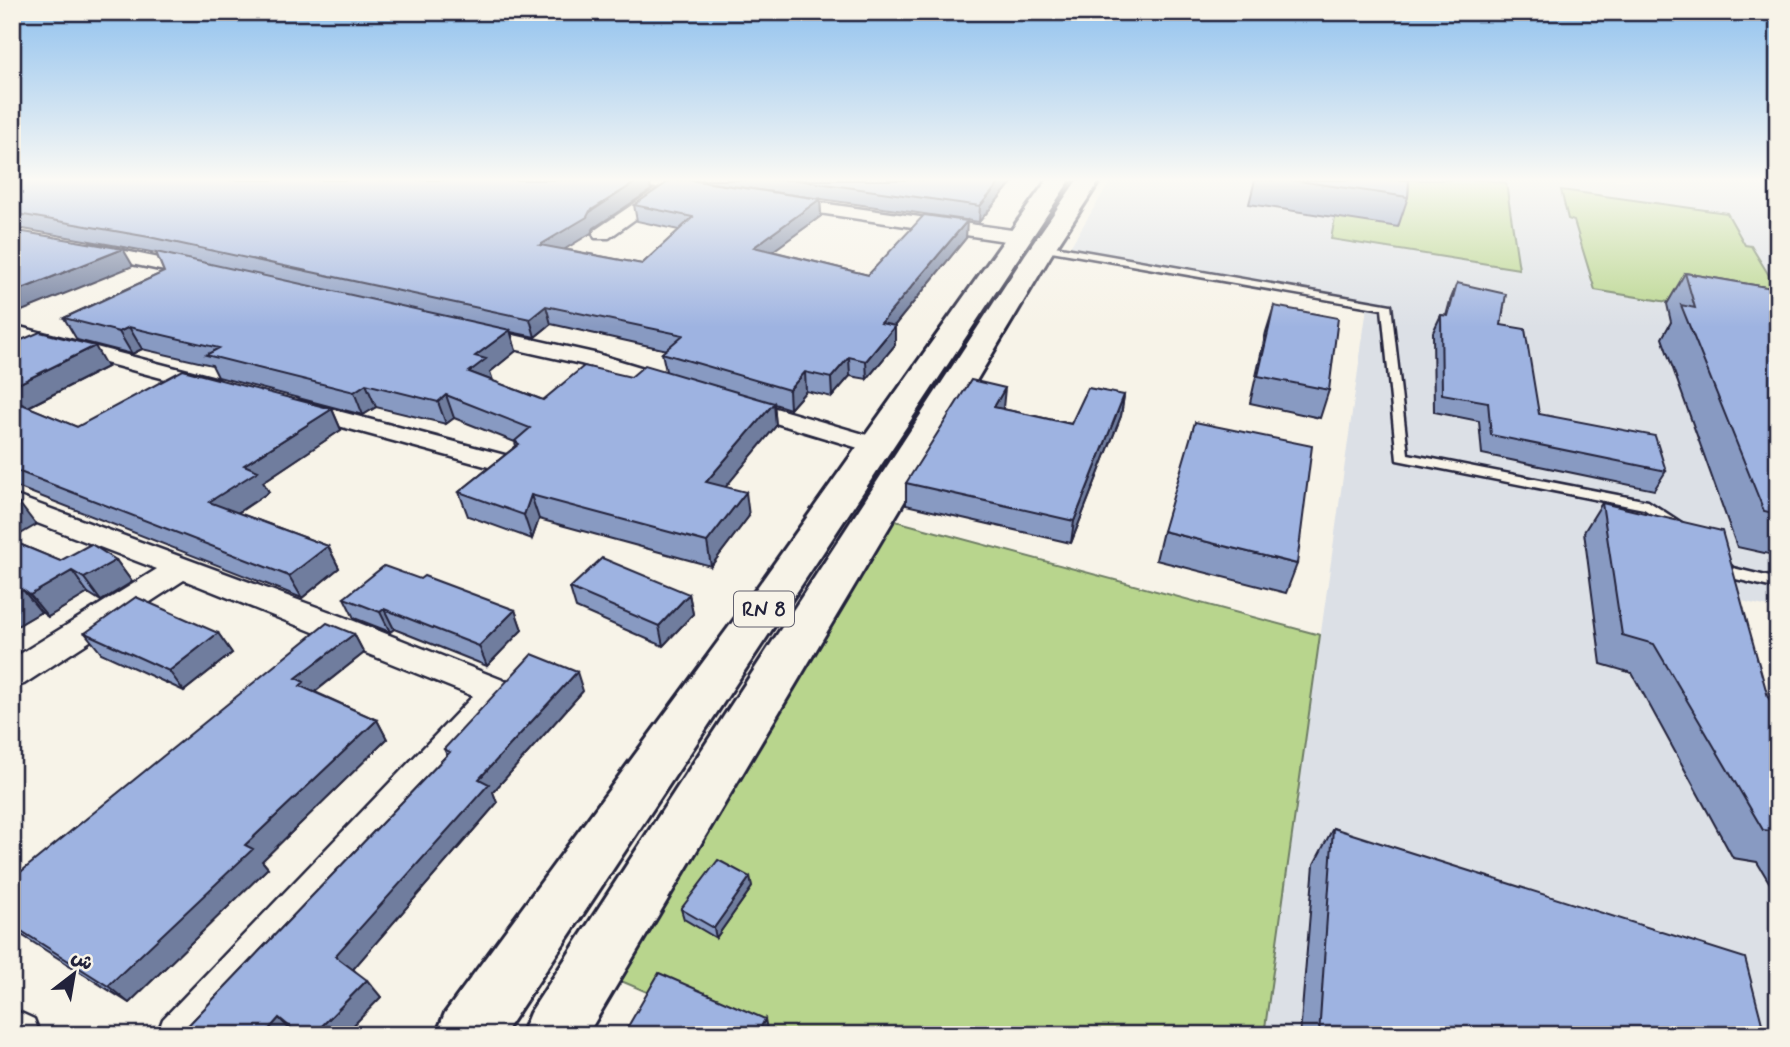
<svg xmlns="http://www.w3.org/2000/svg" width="1790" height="1047" font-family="Mynerve,'Playpen Sans Arabic',sans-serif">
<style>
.built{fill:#dce0e6}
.green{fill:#b8d58d;stroke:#6d7c64;stroke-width:2}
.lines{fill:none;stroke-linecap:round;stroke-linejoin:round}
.lane-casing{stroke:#22223b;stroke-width:5}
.street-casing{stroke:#22223b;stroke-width:5}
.primary-casing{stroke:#22223b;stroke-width:6}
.lane{fill:#f7f3e8;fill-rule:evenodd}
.street{fill:#f7f3e8;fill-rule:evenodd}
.primary{fill:#f7f3e8;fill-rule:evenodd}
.wall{fill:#889ac2;stroke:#22223b;stroke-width:2;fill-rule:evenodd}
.shaded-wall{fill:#6f7d9e;stroke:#22223b;stroke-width:2}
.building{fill:#9eb3e1;stroke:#22223b;stroke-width:2}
.labels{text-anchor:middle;stroke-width:6;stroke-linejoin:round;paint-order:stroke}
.shield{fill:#f7f3e8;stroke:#62616f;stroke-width:2}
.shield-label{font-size:21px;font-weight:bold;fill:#22223b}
</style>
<rect width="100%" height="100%" fill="#f7f3e8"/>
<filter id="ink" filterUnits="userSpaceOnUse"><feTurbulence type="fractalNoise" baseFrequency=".0143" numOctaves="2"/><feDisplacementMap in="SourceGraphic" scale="14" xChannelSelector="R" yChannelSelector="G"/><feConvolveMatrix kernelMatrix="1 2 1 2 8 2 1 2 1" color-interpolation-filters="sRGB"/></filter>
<g filter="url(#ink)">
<path class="built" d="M1111,180H1778V609L1597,569L1778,802V1035H1264L1368,300L1070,247Z"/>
<path class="green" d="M1342,180H1486L1506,183L1519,269L1331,239Z
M1561,190L1727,213L1745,245L1751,246L1778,290V320L1595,290L1574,221L1568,219Z
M877,516L1320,635L1264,1035H748L593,969Z"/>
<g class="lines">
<g class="lane-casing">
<path id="lane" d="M1043,244L1391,305L1408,454L1648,501L1691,529L1684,534L1679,532L1644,509L1397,460L1382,309L1040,249L1038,247Z
M1718,557L1723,558L1733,568L1778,579V589L1723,576L1711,562Z"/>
</g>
<g class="street-casing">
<path id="street" d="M629,180H669L706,186L709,190L700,195L674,191L609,238H595L593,234L595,230L657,188L631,184Z
M785,198L1019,231L1028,237L1019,243L779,207L776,203Z
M91,244L198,266L205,268L208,272L205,276L198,278L84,254L81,250L84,246Z
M12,325L218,379L222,384L218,389L210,391L12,338Z
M477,327L594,353L680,379L684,384L680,389L672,391L581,364L469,339L466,334L469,329Z
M741,398L884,440L888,445L884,450L875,453L732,410L729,405L732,400Z
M300,401L516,458L520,464L516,470L507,472L291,413L288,408L291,403Z
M19,497L344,617L510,683L515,692L510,701L209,1035H157L163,1019L473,696L184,580L24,684L12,688V659L157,569L19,516L12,518V499Z
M12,1009L34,1019L40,1035H12Z"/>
</g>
<g class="primary-casing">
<path id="primary" d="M1047,180H1070L503,1035H436L445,1013L734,620Z
M1077,180H1100L1051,255L587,1035H521L530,1013L1025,255Z"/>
</g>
<use href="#lane" class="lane"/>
<use href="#street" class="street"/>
<use href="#primary" class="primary"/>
</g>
<path class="wall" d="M12,180H649L651,190L594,228L591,233L564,249L642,264L679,230L637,221L634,205L820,199L821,216L772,251L868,275L966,238L894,326L895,345L867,379L850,376L832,397L806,391L790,409L774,404L776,426L725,487L749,516L711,566L539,519L532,539L468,516L459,492L516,446L515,442L454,418L446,424L376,407L363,415L218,377L212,365L142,349L132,354L77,340L64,318L164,272L156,253L12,227ZM551,324L667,350L662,353L666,371L631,377L543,400L493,381L490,372L516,351L511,332L535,337Z
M691,180H1014L979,222Z
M1255,180H1409L1408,197L1398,227L1249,204Z
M1685,273L1778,289V556L1737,547L1662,338L1671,322L1667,304Z
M1457,283L1501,325L1539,414L1666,471L1654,490L1482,454L1479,421L1434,412L1433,332L1441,315L1446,316L1450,301Z
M1274,306L1329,390L1320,418L1250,403L1266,332Z
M12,344L107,367L28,407L77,427L332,409L341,430L263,482L269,492L238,513L328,546L339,568L302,598L17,487L12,495Z
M1124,395L1121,416L1071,543L906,505V483L1003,409L1071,424Z
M1602,503L1768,697L1778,712V897L1757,862L1733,858L1632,673L1601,664L1584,532Z
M1163,531L1297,564L1286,593L1156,560Z
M12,541L60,561L116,560L132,582L101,601L88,593L48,617L41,612L12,629Z
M420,579L515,610L522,630L487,666L394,629L390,632L354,618L344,598Z
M570,588L689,594L693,614L663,646L576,608Z
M85,633H218L232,653L184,691L101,653Z
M354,634L364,653L315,692L377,720L387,739L262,861L268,868L129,1003L12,929V879Z
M583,691L493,792L497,803L353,969L381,997L344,1035H179L447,755L444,749Z
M1333,828L1765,1035H1300L1314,864Z
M750,877L752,887L716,938L684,919L681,909Z"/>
<path class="shaded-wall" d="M639,180H649L651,190L594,228L591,233L544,262L540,245Z
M1002,180H1014L979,222L980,206Z
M820,199L821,216L755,264L754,247Z
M967,221L966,238L881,342V323Z
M123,249L133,266L12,315V293Z
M546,306L551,324L535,337L530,319Z
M895,326V345L867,379L866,361Z
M129,327L142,349L132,354L119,332Z
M510,330L516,351L490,372L493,381L469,372L475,356Z
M95,346L107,367L12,415V387Z
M849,357L850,376L832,397L831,378Z
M805,372L806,391L790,409L789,390Z
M366,384L376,407L363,415L354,392Z
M1005,388L1003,408L992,428L994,407Z
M446,395L454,418L446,424L438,402Z
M1124,395L1121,416L1071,543L1074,521Z
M774,403L776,426L710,506L706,482Z
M332,409L341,430L263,482L269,492L222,523L209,502L244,465Z
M12,480L17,487L12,495Z
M746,492L749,516L711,566L707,542Z
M531,495L539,519L532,539L524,515Z
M20,504L36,525L12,539V508Z
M328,546L339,568L302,598L289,576Z
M116,560L132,582L101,601L84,578Z
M72,571L88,593L48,617L30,595Z
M23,590L41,612L12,629V596Z
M689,594L693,614L663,646L659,626Z
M384,609L394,629L390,632L380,612Z
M515,610L522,630L487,666L479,646Z
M218,633L232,653L184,691L169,671Z
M354,634L364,653L312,694V705L296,678Z
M577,672L583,691L493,792L497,803L349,974L335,956L479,779Z
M377,720L387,739L262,861L268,868L129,1003L108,986L245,845Z
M750,877L752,887L716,938L714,928Z
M367,980L381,997L344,1035H313Z
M279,1018L295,1035H264Z
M765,1019L768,1035H757Z"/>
<path class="building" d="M12,180H639L590,211L587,217L540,245L642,264L693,217L634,205L671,180H689L820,199L754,247L868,275L924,215L967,221L881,323L895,326L866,361L849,357L831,378L805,372L789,390L662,353L683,335L546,306L530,319L149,237L12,213Z
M797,180H1002L980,206Z
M1292,180H1409L1408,197Z
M12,230L123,249L12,293Z
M156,252L510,330L475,356L486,359L469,372L543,400L584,366L631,377L645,365L774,403L706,482L746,492L707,542L531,495L524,515L459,492L519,444L515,441L530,428L446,395L438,402L366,384L354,392L206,355L219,348L129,327L119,332L64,318L164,272Z
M1685,273L1778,289V514L1764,511L1681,305L1695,308Z
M1457,283L1506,294L1501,325L1525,329L1539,414L1655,436L1666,471L1491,435L1488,402L1442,394L1441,315L1448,316Z
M1274,306L1338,318L1329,390L1258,376Z
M40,332L95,346L12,387V344Z
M183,370L332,409L244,465L258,471L209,502L328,546L289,576L12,469V400L77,427Z
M971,380L1005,388L994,407L1071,424L1088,388L1124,395L1074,521L906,483Z
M1195,422L1312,446L1297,564L1163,531Z
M12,502L20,504L12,508Z
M1602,503L1722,531L1768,697L1778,712V832L1763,830L1654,644L1622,635Z
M12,541L60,561L91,544L116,560L84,578L72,571L30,595L23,590L12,596Z
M602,558L689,594L659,626L570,588Z
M384,566L420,579L424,576L515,610L479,646L384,609L380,612L344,598Z
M136,597L218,633L169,671L85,633Z
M327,623L354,634L296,678L304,682L300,686L377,720L245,845L253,849L108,986L12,925V879Z
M532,654L577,672L479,779L489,784L335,956L367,980L313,1035H300L279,1018L264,1035H179L450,752L444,749Z
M1333,828L1745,958L1765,1035H1319Z
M718,860L750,877L714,928L681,909Z
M659,973L765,1019L757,1035H623Z"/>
</g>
<linearGradient id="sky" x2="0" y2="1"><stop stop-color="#90c1ee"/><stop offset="0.55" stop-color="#fbfaf5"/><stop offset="1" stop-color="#fbfaf5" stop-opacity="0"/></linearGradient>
<rect width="1790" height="327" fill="url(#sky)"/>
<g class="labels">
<rect class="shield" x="734" y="591.5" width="60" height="35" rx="5"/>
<g class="shield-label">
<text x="764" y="616">RN 8</text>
</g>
</g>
<rect width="1790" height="1047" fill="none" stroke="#f7f3e8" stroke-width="42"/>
<rect x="21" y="21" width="1748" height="1005" fill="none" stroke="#22223b" stroke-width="2.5" filter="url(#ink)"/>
<g transform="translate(74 974) rotate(31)" stroke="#f7f3e8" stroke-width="5" paint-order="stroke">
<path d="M0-5L12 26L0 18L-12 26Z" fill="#22223b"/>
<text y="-10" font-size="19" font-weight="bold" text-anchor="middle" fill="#22223b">ش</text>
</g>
</svg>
